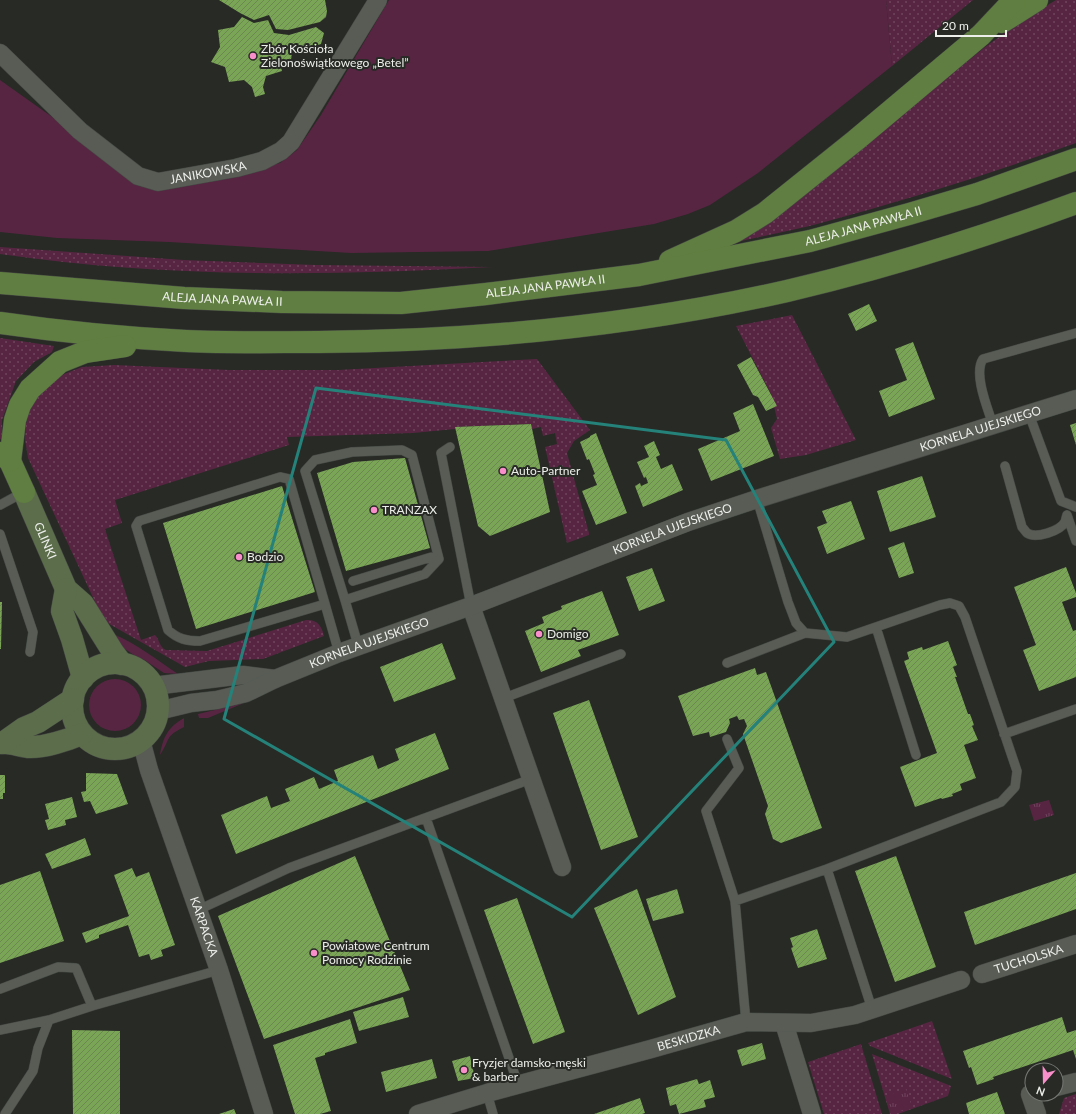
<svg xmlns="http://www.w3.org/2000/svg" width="1076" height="1114" font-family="Lato,sans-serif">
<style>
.grass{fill:url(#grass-dots)}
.park{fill:url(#park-tufts)}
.garden{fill:#572542}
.building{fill:url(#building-hatch)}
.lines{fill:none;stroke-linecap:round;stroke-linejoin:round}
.lane-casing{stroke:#454843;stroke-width:10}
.street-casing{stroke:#454843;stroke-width:19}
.secondary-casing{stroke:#454843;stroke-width:23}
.primary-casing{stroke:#454843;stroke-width:23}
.lane{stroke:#585c55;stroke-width:9}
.street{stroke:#585c55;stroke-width:18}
.secondary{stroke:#5c6d4b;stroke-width:22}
.primary{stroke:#607e41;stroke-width:22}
.marked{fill:none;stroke:#25827a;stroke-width:3;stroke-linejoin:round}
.poi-dot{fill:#f98fca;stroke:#272a25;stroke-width:1.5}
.labels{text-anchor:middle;stroke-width:4;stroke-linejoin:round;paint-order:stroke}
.poi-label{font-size:12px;fill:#edefeb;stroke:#272a25;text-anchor:start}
.street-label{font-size:12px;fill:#edefeb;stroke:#272a25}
</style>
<defs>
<pattern id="grass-dots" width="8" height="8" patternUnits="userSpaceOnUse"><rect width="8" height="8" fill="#572542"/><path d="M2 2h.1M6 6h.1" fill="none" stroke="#6f455d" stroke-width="1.8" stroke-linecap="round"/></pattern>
<pattern id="park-tufts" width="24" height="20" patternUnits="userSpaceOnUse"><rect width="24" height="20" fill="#572542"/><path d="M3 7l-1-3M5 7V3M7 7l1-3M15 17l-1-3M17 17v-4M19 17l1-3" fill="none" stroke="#6f455d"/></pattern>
<pattern id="building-hatch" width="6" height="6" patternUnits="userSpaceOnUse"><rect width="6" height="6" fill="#7aa456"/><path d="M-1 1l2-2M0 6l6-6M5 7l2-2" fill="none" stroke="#6b8851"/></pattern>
</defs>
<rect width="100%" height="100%" fill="#272a25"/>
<path class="grass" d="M886,0H973L892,66Z
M1056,0H1076V143C992,173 907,200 821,223C795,230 768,235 741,241V239L905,112L985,47L1028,17Z
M0,247L184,260L316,265L492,267C329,276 162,278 0,254Z
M792,315L856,440L806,455L780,459L771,428L777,419L771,394L736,326Z
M0,338L54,346L52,352L34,362L16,381L2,420V437L0,440Z
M537,359L590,430L574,441L567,453L589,533V535L567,543L545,447L557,444L555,433L543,436L541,427L532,429L531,424L455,427V429L413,433L287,437L289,445L115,500L122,523L105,529L141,640L155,635C160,640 159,647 166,650L207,651L306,620C317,619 322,626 324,636L263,659L209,661L185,667L104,621L28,458L25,439L26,424L30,409L40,391L59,376L82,367L114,365L229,370H338Z
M932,1021L952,1079L870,1046L868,1043Z
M861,1044L882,1114H824L808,1062Z
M872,1054L951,1086L948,1096L898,1114H890Z
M1076,1094V1114H1059L1064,1098Z"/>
<path class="park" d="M1049,800L1054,815L1034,821L1029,805Z
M906,1089L912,1107L891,1114L885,1096Z"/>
<path class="garden" d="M389,0H886L892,66L758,173L710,205L688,214L654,224L488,251L351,253L169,242L57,238L0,232V80L55,119L109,164L139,186L151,189L212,181L280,163L297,150L321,115Z
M113,634C134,642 159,661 178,674L164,673L143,659L134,655L125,649Z
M89 705a26 26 0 1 1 52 0a26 26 0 1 1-52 0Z
M244,703L208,718H199L198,714Z
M184,718V727C164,737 171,739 160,755C163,737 168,727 184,718Z"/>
<path class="building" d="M219,0H325L327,11L326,17L320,22L288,30L276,29L269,15L254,20L240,13Z
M242,17L254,23L268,20L274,33L289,35L316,27L324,33L321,44L292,53L291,60H279L282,71L266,76L263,87L265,94L255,97L252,87L244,80L229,82L225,67L211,62L220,47L218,30L234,27Z
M869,304L877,321L856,331L848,314Z
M913,342L935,399L889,417L879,391L907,380L895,349Z
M751,357L777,406L766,411L758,397L753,395L737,365Z
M753,404L774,456L711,481L698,449L740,431L733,413Z
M1076,423V445L1070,425Z
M531,424L550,512L490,536L478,526L455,427Z
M596,433L627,513L596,525L582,491L597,485L593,475L595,474L589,459L587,460L580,442L590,437V436Z
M654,441L660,455L656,457L661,469L672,464L683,490L643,507L635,486L640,483L641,486L648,483L646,477L644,478L637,462L649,457L644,446Z
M405,458L430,548L346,571L317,473L353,462Z
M922,476L936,517L890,532L877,491Z
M282,486L315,592L196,629L163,523Z
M851,501L865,539L827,554L817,527L827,523L822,511Z
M904,542L914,573L899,578L888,548Z
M1066,567L1076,593V597L1062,602L1073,631L1076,630V677L1039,691L1023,650L1036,645L1014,587Z
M652,568L665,601L639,611L626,577Z
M602,591L619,635L578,650L581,656L541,672L525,631L544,623L542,617L562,609L561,606Z
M0,602H2L1,649H0Z
M948,641L957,665L953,667L957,677H955L968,714H970L974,725L972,726L978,740L964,745L976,778L960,784L962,790L952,794L953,796L942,799L941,798L915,807L900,767L937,753L904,661L909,659L907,652L922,647L923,650Z
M442,643L456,679L394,702L380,667Z
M755,668L757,675L766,672L822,828L781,843L773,839L765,814L768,806L743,734L747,726L744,719L739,720L737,716L729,719L730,723L726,732L710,737L709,732L693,736L678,696Z
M589,700L638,837L601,850L553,713Z
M435,733L449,769L236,854L221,815L267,796L271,808L290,801L285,789L314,777L319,789L338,781L334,770L373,755L378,769L399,760L395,749Z
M86,773L117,774L128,804L96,814L90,801L84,802L81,792L86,791Z
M0,775H5V793H3V799H0Z
M72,797L77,817L65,820L66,825L48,830L45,820L49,819L45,804Z
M85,838L91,855L52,869L45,854Z
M355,856L410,990L264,1039L218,916Z
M896,856L936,967L895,982L855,871Z
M132,868L136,877L149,872L175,945L161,950L163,956L151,960L149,954L139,957L128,925L99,935V938L86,943L82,933L129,916L114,875Z
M40,871L64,941L0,963V885Z
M1076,873V909L975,945L964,912Z
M637,889L676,997L638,1015L594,908Z
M677,889L684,913L653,921L646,899Z
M517,898L565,1032L533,1044L484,910Z
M817,929L827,959L798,968L791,948L793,947L790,938Z
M403,997L409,1017L359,1031L353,1012Z
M1062,1017L1067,1033L1076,1030V1059L1073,1050L993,1077L994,1079L977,1085L971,1067L969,1068L963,1051Z
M350,1019L357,1043L325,1053V1055L315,1058L331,1111L320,1114H295L273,1045Z
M72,1030L120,1031V1114H73Z
M762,1043L766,1059L742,1066L737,1050Z
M470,1056L475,1078L458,1081L452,1061Z
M432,1059L437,1078L386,1092L381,1072Z
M697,1079L699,1084L710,1080L715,1097L704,1100L706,1107L679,1114L676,1104L670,1106L666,1088Z
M997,1092L1005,1114H969L966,1103Z
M640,1098L645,1113L642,1114H594Z
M234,1109L236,1114H219Z"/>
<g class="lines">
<g class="lane-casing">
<path id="lane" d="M1029,414L1061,501L1076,507
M993,425C988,409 973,374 983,359L1076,333
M450,447L441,453L471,606
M1005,466L1022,527C1024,529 1025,531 1027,533C1036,539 1060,531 1065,522C1066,520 1066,517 1067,515
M757,499L788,602L796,623L805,633L847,637L940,605L950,603L959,606L965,617L1017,771L1015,787L1001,802L827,869
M0,505L24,492
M1067,515L1076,541
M0,534L33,632L30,652
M353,581L438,555
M345,600L425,574L439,559L412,455L402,450L352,452L315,460L305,471L345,600L358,645
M325,604L289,479L280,477L139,521L136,526L168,630C178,639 186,641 200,641L325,604L339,653
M876,627L916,755
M727,663L805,633
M504,698L621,654
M1004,734L1076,709
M727,739L739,768L706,811L735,901L746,1022
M426,818L518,1084
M735,901L827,869L872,1009
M198,910L289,868L531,779
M0,989L58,967L76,968L92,1006
M0,1030L49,1020
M487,1093L493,1114
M5,1114L33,1071L38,1048L49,1020L92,1006L219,970"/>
</g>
<g class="street-casing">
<g id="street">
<path id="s1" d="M0,53L80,131L138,176L158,182L236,168L262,161L281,151L291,142L378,0"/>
<path d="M471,606L562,867"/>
<path d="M153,686L243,675L275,679"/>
<path id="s2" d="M158,711L191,703L217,700L246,693L275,679L339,653L471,606L688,522L757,499L1076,399"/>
<path id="s3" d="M141,740L149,770L219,970L264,1114"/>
<path id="s4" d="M982,974L1076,944"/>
<path d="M784,1023L812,1114"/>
<path d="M1056,1087L1076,1082"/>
<path d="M1032,1094H1030L1037,1114"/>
<path id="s5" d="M418,1114L487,1093L651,1049L746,1022L811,1023L855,1015L961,980"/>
</g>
</g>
<g class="secondary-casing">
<g id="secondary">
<path id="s6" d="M24,492L66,589L83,604L113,652L122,664"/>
<path d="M66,589L62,611L72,639L83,678"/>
<circle cx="115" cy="706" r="43"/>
<path d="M0,743C9,742 19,746 28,747C43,748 68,740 82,734"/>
<path d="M3,743L24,728L38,722L73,699"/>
</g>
</g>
<g class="primary-casing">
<g id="primary">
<path d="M1002,22L1037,0"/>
<path d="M670,261L736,231L765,213L856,140L981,35L1014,0"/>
<path id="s7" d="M0,283L184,298L282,302L401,303L486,294L639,275L810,241L909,214L977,194L1076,159"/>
<path d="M0,323C62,332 124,338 186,341C230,343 274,342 318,342C475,341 633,326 787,291C885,268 981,238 1076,203"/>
<path d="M0,453L10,461L24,492"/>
<path d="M10,461L15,420L20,405L30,389L60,362L85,352L125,346"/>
</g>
</g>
<use href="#lane" class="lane"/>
<use href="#street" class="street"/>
<use href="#secondary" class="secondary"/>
<use href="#primary" class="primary"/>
</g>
<path class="marked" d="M316,388L726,440L834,642L572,917L224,719Z"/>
<g class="poi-dot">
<circle cx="253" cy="56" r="4"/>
<circle cx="503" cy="471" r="4"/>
<circle cx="374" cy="510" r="4"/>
<circle cx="239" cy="557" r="4"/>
<circle cx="539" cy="634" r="4"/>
<circle cx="314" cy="953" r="4"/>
<circle cx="464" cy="1070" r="4"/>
</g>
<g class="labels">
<g class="poi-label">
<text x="261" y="53">Zbór Kościoła<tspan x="261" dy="14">Zielonoświątkowego „Betel”</tspan></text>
<text x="511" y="475">Auto-Partner</text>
<text x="382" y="514">TRANZAX</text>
<text x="247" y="561">Bodzio</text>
<text x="547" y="638">Domigo</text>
<text x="322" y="950">Powiatowe Centrum<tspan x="322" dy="14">Pomocy Rodzinie</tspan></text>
<text x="472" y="1067">Fryzjer damsko-męski<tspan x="472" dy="14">&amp; barber</tspan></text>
</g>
<g class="street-label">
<text dy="4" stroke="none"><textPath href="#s1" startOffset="257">JANIKOWSKA</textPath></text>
<text dy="4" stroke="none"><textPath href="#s7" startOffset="871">ALEJA JANA PAWŁA II</textPath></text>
<text dy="4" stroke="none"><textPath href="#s7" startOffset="547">ALEJA JANA PAWŁA II</textPath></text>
<text dy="4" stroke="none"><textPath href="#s7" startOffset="223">ALEJA JANA PAWŁA II</textPath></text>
<text dy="4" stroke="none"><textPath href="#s2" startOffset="871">KORNELA UJEJSKIEGO</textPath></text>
<text dy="4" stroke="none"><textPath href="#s2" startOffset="547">KORNELA UJEJSKIEGO</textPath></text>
<text dy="4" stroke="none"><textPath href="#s6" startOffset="53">GLINKI</textPath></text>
<text dy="4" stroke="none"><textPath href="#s2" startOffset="223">KORNELA UJEJSKIEGO</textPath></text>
<text dy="4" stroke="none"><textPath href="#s3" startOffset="197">KARPACKA</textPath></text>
<text dy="4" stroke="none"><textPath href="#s4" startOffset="49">TUCHOLSKA</textPath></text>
<text dy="4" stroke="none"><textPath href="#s5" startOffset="281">BESKIDZKA</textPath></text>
</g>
</g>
<g transform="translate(1044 1082) rotate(200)"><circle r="19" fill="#272a25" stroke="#767974"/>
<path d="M0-3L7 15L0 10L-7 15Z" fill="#f98fca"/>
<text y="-6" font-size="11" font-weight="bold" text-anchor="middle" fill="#edefeb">N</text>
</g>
<path d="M936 30v6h70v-6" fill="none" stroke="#edefeb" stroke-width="2"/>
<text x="942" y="30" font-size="12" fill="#edefeb" stroke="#272a25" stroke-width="3" paint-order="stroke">20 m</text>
</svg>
